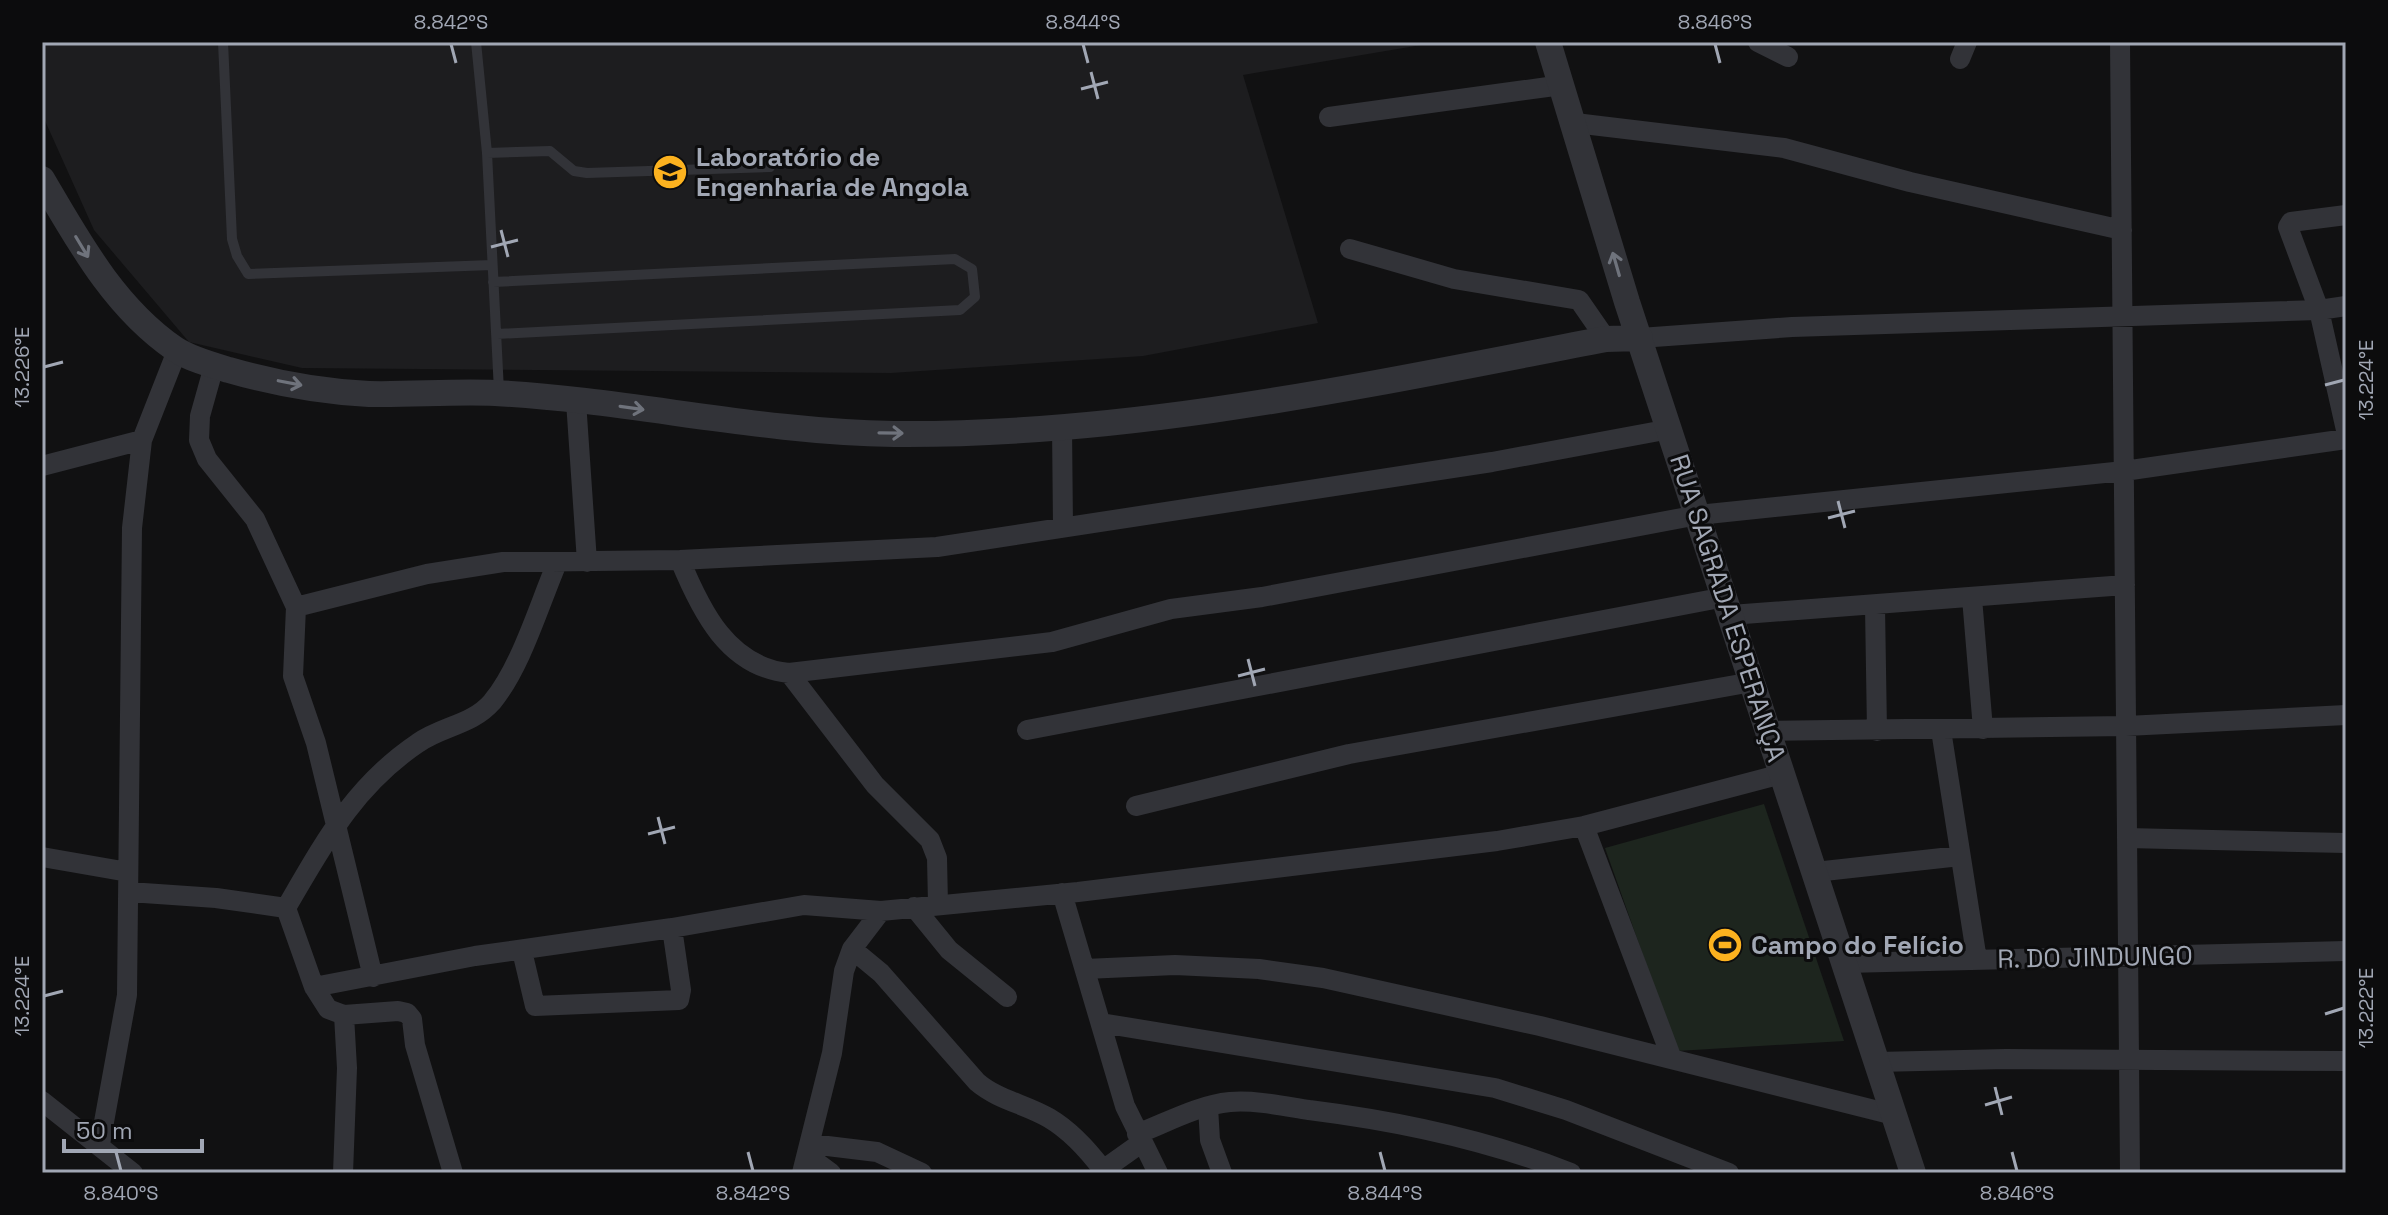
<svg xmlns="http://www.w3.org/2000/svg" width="2388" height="1215" font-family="'Space Grotesk',sans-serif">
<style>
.built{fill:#1d1d1f}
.green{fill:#1d251e}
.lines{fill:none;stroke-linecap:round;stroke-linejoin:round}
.service{stroke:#323338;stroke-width:10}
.minor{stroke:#323338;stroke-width:20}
.tertiary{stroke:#323338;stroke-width:26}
.oneway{stroke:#6f737c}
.ticks{fill:none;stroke:#a1a7b4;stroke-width:3}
.labels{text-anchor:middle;stroke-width:6;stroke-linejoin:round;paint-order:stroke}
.poi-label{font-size:26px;font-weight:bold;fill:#a1a7b4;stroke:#0c0c0d;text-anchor:start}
.street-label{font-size:26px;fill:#a1a7b4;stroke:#0c0c0d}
.neatline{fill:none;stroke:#a1a7b4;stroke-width:3}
.ticks-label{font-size:20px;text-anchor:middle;fill:#a1a7b4}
</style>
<rect width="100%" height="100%" fill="#111112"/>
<path class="built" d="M42,42H1439L1243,75L1318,323L1143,356L891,373L302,368L189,342L94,230L42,114Z"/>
<path class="green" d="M1764,804L1844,1041L1677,1051L1605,848Z"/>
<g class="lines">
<path class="service" d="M223,42L232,239L237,256L248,274L492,265
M476,42L487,153L499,391
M487,153L550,151L574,171L587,173L770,167
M493,282L955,259L972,269L975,297L960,310L497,334"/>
<path class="minor" d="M1758,42L1788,57
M2120,42L2130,1173
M1960,59L1967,42
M1329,117L1562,85
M1575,123L1784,148L1910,182L2122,230
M2346,215L2291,222L2288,227L2319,310L2346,430
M1350,249L1454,279L1579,300L1606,339
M1640,338L1792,327L2319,310L2346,306
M214,366L200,416L199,440L207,459L255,519L296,607L293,676L316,743L373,977
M576,401L587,562
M1062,426L1063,527
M42,466L142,440
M680,560C701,611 728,667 789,673L1052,642L1171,609L1262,597L1698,515L2124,471L2346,439
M1972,598L1983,729
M296,607L427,574L503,562L680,560L937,547L1492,462L1670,429
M1875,607L1877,731
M1731,615L2125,585
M789,673L875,785L930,840L937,858L938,904
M1027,730L1725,597
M1941,730L1977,960
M1769,731L2126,726L2346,715
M1136,806L1349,754L1752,682
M1584,826L1672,1059
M2127,838L2346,843
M42,857L128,872
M1815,872L1960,856
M129,892L216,898L286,908C324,843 354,786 418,743C442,726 472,725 492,702C521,667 539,605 557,563
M1062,893L1125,1106L1158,1173
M914,907L949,950L1007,997
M286,908L314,987L328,1009L344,1015L347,1068L343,1173
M852,949L881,973L977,1082C998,1100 1025,1104 1049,1118C1071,1131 1088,1150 1103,1170L1141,1143
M522,951L535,1006L679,1000L681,990L672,928
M1845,963L2346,951
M1085,969L1175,965L1259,969L1323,978L1540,1026L1894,1115
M314,987L475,956L672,928L804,905L881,911L1078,892L1497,841L1584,826L1782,774
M344,1015L398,1011L407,1013L412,1019L415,1045L453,1173
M1101,1023L1495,1088L1566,1110L1729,1173
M1877,1062L2006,1059L2346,1061
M42,1101L133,1173
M1208,1107L1210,1140L1222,1173
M1137,1134C1166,1123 1198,1105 1230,1102C1256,1100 1283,1106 1309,1110C1397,1121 1488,1140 1571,1173
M100,1144L127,995L132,528L142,440L177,351
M811,1144L877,1152L922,1173
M808,1156L831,1173
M802,1173L832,1053L844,971L852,949L881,911"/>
<path class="tertiary" d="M1548,42L1627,302L1913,1173
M42,179C79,242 114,307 175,349C190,359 212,365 229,370C274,383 323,392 369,394C411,395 453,391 495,393C628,400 759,432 894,434C1134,436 1371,384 1606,339L1640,338"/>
</g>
<defs><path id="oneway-shaft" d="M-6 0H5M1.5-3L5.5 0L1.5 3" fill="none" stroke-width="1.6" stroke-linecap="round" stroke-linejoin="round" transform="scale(2)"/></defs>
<g class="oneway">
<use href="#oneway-shaft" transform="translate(82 247) rotate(59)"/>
<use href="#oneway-shaft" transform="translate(1616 264) rotate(-106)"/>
<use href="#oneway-shaft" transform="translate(290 383) rotate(11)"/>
<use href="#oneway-shaft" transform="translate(632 408) rotate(8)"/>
<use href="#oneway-shaft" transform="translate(891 433) rotate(1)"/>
</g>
<path class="ticks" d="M451,44L456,63M1083,44L1088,63M1715,44L1720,63M1091,72L1098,99M1081,89L1108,82M501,230L508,257M491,247L518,240M44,367L63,362M2325,385L2344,380M1838,501L1845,528M1828,518L1855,511M1248,659L1255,686M1238,676L1265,669M658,817L665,844M648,834L675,827M44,996L63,991M2325,1014L2344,1008M1995,1087L2002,1115M1985,1105L2012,1097M116,1152L121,1171M748,1152L753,1171M1380,1152L1385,1171M2012,1152L2017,1171"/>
<defs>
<g id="university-disc" transform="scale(1.8)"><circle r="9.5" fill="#fcb21f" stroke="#0c0c0d"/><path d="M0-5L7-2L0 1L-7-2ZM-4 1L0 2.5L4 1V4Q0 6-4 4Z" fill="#111"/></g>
<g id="stadium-disc" transform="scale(1.8)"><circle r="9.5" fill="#fcb21f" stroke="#0c0c0d"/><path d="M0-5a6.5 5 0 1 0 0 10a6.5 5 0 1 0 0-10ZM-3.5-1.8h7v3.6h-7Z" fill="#111"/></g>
</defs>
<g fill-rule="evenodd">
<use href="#university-disc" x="670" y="172"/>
<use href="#stadium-disc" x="1725" y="945"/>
</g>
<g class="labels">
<g class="poi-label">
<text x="696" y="166">Laboratório de<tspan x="696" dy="30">Engenharia de Angola</tspan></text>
<text x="1751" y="954">Campo do Felício</text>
</g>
<g class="street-label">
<text transform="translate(1728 608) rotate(72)" y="9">RUA SAGRADA ESPERANÇA</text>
<text transform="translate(2095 957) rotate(-1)" y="9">R. DO JINDUNGO</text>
</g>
</g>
<rect width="2388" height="1215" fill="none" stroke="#0c0c0d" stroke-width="88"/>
<path d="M64 1139v12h138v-12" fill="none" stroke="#a1a7b4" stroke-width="4"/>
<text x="76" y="1139" font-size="24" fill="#a1a7b4" stroke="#0c0c0d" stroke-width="6" paint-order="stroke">50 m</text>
<rect x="44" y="44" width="2300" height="1127" class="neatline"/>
<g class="ticks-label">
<text x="451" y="29">8.842°S</text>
<text x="1083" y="29">8.844°S</text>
<text x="1715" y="29">8.846°S</text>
<text transform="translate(22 367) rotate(-90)" y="7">13.226°E</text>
<text transform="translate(2366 380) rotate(-90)" y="7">13.224°E</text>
<text transform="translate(22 996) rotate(-90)" y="7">13.224°E</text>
<text transform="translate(2366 1008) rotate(-90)" y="7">13.222°E</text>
<text x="121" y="1200">8.840°S</text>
<text x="753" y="1200">8.842°S</text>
<text x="1385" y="1200">8.844°S</text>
<text x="2017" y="1200">8.846°S</text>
</g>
</svg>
